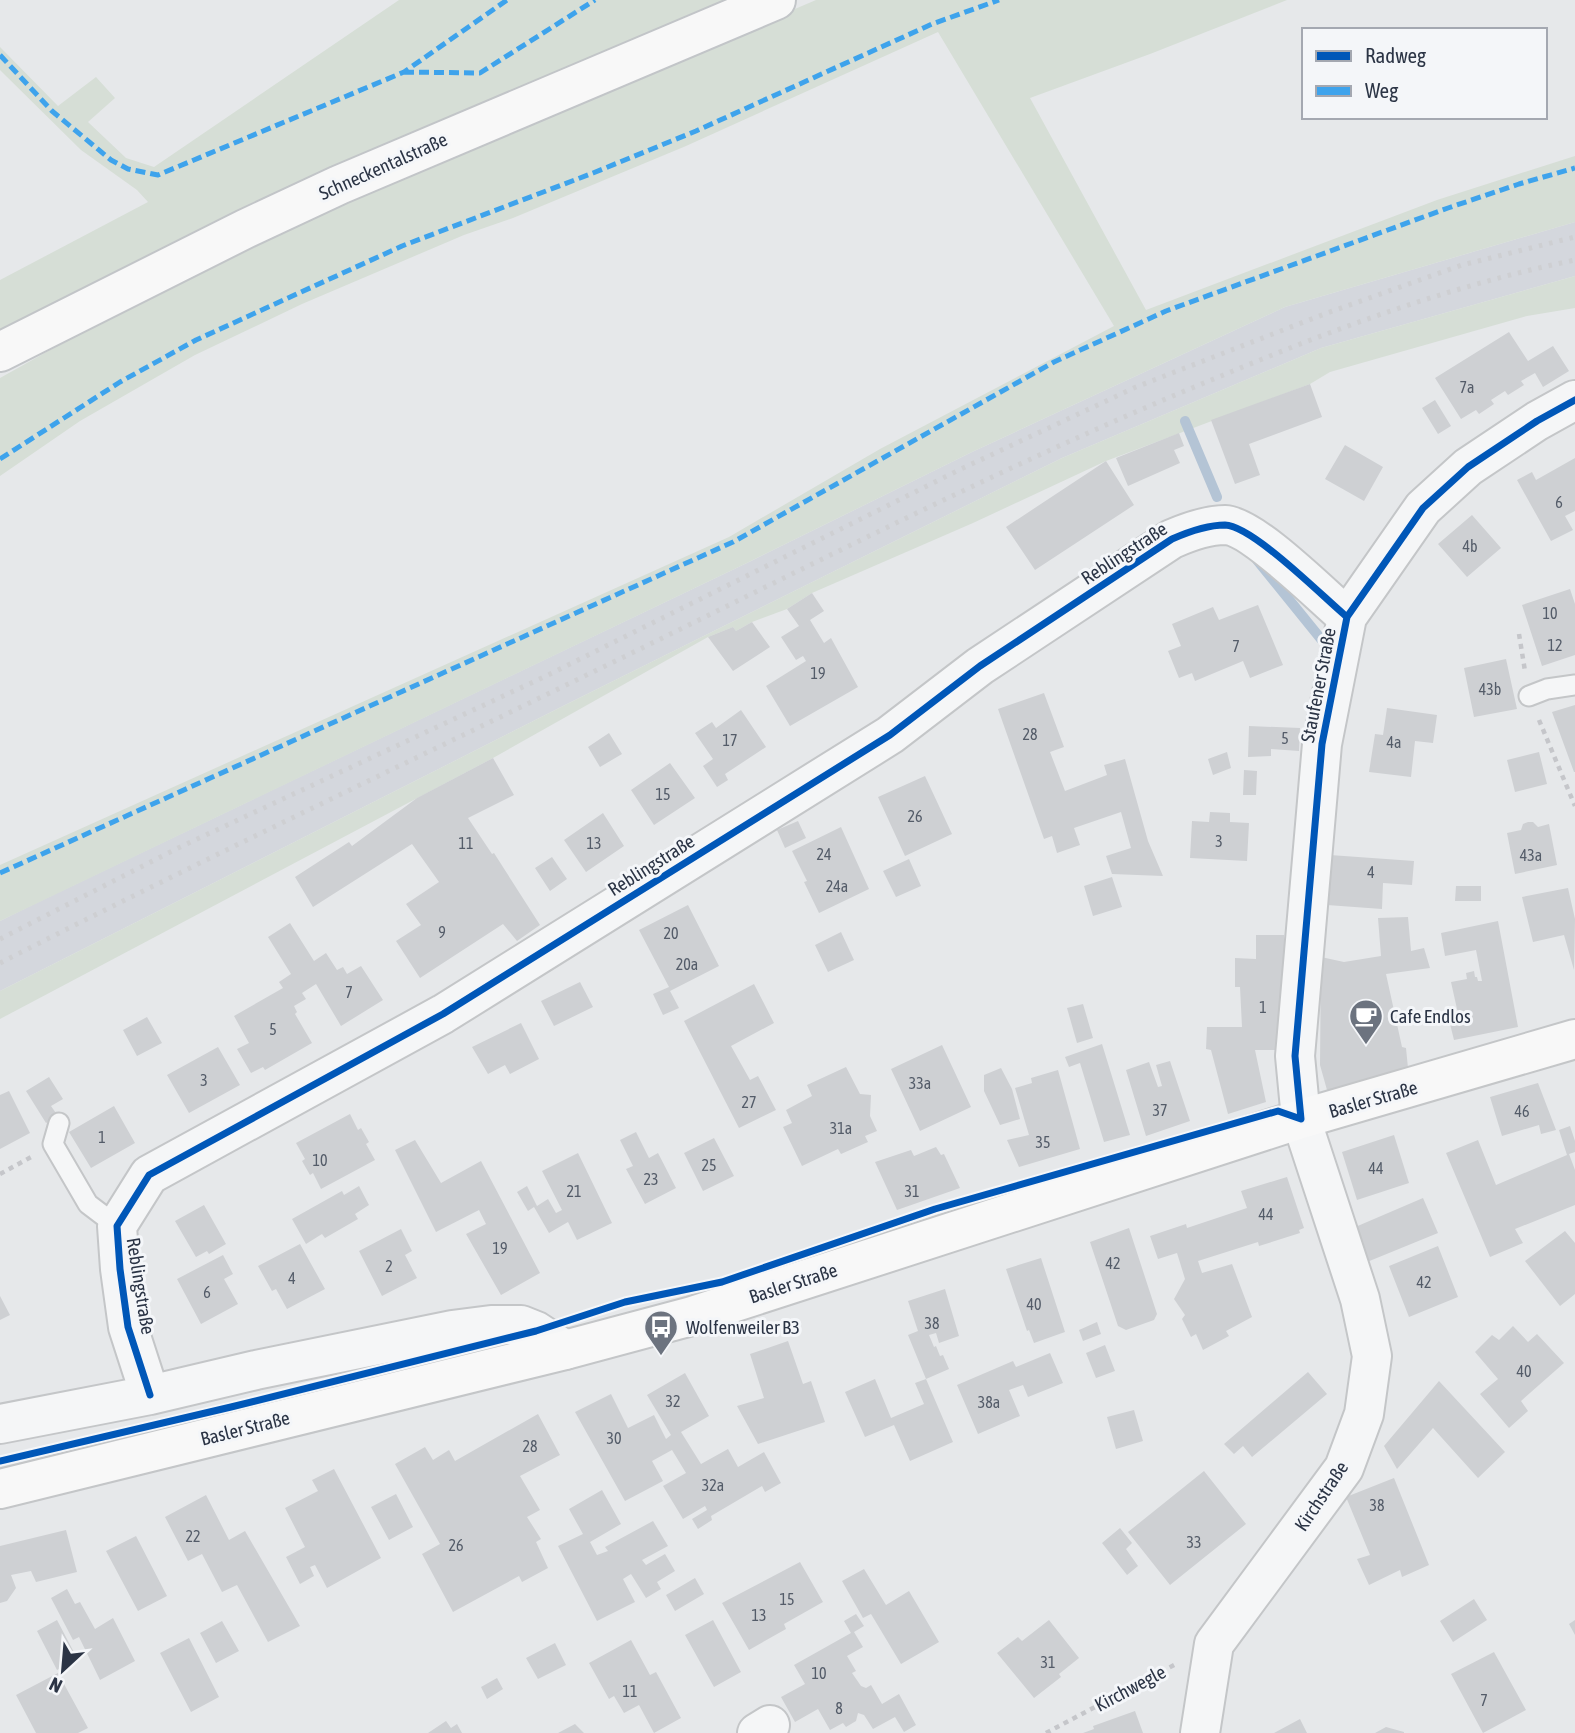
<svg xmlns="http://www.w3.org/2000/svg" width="1575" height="1733" font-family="'Asap Condensed',sans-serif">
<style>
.built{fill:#d4d7dd}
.green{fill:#d6ded6}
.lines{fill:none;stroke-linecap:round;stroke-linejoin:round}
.stream{stroke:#b4c4d5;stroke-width:10}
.building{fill:#ced0d3}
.service-casing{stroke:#c4c6c8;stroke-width:23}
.minor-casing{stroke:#c4c6c8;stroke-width:42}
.secondary-casing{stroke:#c4c6c8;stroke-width:42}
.primary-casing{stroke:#c2c5c8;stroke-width:42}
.path{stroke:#c5c6ca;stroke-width:4.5;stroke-dasharray:5 5;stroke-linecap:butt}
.service{stroke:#f5f6f7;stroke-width:19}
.minor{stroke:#f5f6f7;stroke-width:38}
.secondary{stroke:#f8f8f8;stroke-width:38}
.primary{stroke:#f8f8f8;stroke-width:38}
.rail{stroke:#cecfd2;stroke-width:5;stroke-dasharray:3.5 7;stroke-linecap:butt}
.quiet{stroke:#3ea3ec;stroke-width:5;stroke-dasharray:10 5;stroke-linecap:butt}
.cycleway-casing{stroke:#f4f6f9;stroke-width:11}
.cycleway{stroke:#0057b8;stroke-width:7}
.labels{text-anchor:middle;stroke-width:6;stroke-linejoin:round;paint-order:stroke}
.number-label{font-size:16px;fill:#545c69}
.street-label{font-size:19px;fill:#2b3445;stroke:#f4f6f9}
.poi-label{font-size:19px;fill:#2b3445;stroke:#f4f6f9;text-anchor:start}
</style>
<rect width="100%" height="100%" fill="#e6e8ea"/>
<path class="built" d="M1575,222V276L1321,348L1062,458L563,706L0,991V921L28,907L749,562L972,452L1285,307Z"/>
<path class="green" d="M399,0H738L0,336V280L148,202L137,190L81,150L4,74L0,70V47L58,106L96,77L115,98L88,122L126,158L154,167Z
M816,0H1287L1150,54L1030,98L1146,310L1437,200L1575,156V222L1285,307L972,452L749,562L0,921V865L729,537L880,449L1114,326L938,32L686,146L513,218L464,235L302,304L195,355L80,421L0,476V378L154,292L305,218Z
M1575,276V308L1527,316L1330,372L1310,384L1106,461L973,523L812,593L787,609L752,622L736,631L733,627L708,637L493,758L0,1019V991L563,706L1062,458L1321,348Z"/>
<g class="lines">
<path class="stream" d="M1185,421L1217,497
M1257,560L1321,639"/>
</g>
<path class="building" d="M1509,332L1528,361L1553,346L1569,371L1543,387L1535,373L1521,381L1524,385L1508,395L1505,391L1491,400L1494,404L1479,414L1476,410L1461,419L1435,378Z
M1310,384L1322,417L1249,444L1260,475L1235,484L1211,420Z
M1435,400L1451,426L1438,434L1422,408Z
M1179,433L1184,446L1174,450L1180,463L1128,486L1116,458Z
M1345,445L1383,467L1364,501L1325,479Z
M1575,458V511L1565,516L1573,530L1551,541L1517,480L1532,472L1536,480Z
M1106,461L1134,505L1035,570L1006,527Z
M1472,515L1501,548L1467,577L1438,544Z
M1570,589L1575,604V655L1542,666L1522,605Z
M812,593L824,611L810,620L824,643L831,638L858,687L790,726L766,686L806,661L803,656L796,660L781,637L799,626L787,609Z
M1258,605L1283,665L1250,678L1243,661L1195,681L1192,673L1179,678L1168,651L1181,646L1172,624L1213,607L1219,620Z
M752,622L770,647L733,671L708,637L733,627L736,631Z
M1506,659L1517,709L1474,717L1464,668Z
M1044,693L1064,747L1050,752L1065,791L1107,775L1104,765L1125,759L1148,841L1163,876L1112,874L1106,856L1131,848L1121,812L1074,828L1080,845L1057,853L1052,836L1044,839L998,709Z
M1575,705V772H1574L1552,712Z
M1387,708L1437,715L1433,743L1415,741L1411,777L1369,772L1375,734L1383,735Z
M741,710L766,747L725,774L728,780L717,787L703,766L713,759L695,733L712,722L716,728Z
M1249,726L1300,728L1299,751L1271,749V756L1248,757Z
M609,733L622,754L600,767L588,747Z
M1227,752L1231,768L1213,775L1208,759Z
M1539,752L1547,784L1515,792L1507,760Z
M493,758L514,795L468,818L492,854L494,853L540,925L517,941L503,924L420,978L396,941L421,925L406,904L439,882L412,844L313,907L295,877L349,842L352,846L417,798Z
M670,763L695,798L654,825L631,790Z
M1244,770L1257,771L1256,795H1243Z
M925,776L952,834L905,856L878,797Z
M1210,812L1230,813V822L1249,823L1247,861L1190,858L1192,821L1209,822Z
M603,813L624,846L586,872L564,840Z
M798,821L806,838L785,848L777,830Z
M1528,822H1533L1538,827L1549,824L1557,865L1515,874L1507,833L1521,830L1523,824Z
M841,827L869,889L819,913L804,882L807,881L792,851Z
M1330,855L1414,861L1412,885L1383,883L1382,909L1327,905Z
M552,857L567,879L550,891L535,868Z
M909,859L921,886L896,897L883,871Z
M1112,877L1122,907L1093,916L1084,886Z
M1456,886H1481V901H1455Z
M1568,888L1575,919L1574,970L1564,935L1533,942L1522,897Z
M688,905L719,966L670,991L679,1008L663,1015L653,994L669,987L639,930Z
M1408,917L1411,951L1424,948L1430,968L1386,974L1402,1047L1406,1048L1408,1068L1327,1090L1320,1065L1321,957L1344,962L1381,956L1378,918Z
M1498,921L1518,1027L1454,1040L1449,1020L1459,1018L1451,982L1467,979L1466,973L1474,971L1475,977H1477L1478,981H1482L1476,950L1445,956L1441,933Z
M290,923L314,961L326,953L337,970L343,967L347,974L361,966L383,1000L341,1026L316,984L302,993L306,999L294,1006L297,1012L295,1014L312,1043L265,1070L263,1067L251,1073L237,1049L249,1043L234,1016L283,988L279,982L291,974L268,937Z
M841,932L854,960L828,972L815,945Z
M1256,935H1284V1050H1255L1266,1102L1228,1114L1211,1050L1206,1049L1207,1027H1242L1240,987H1235V958L1256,959Z
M580,982L593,1007L554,1026L541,1001Z
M754,984L774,1023L731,1046L750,1080L758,1076L776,1110L739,1128L684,1021Z
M1083,1004L1093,1038L1077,1043L1067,1008Z
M147,1017L162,1043L137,1056L123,1030Z
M521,1023L539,1059L510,1074L505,1065L488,1074L472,1047Z
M1102,1044L1130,1135L1104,1142L1080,1063L1069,1067L1065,1057Z
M942,1045L971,1107L920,1131L891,1069Z
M218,1047L240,1085L189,1113L167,1075Z
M1170,1061L1190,1121L1146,1136L1126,1070L1149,1062L1158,1087L1162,1086L1156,1065Z
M846,1067L860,1094L871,1095L870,1116L877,1131L865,1136L868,1142L841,1154L838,1149L802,1166L783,1127L792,1123L786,1110L812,1096L807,1085Z
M1001,1068L1012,1089L1020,1119L1000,1125L984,1091V1075Z
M1058,1070L1080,1149L1019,1167L1007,1140L1029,1135L1015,1088L1032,1083L1031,1078Z
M49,1077L63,1099L51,1106L58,1116L46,1123L26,1091Z
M1538,1083L1556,1130L1541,1134L1539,1125L1502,1136L1490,1097Z
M9,1091L30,1133L0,1149V1095Z
M114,1106L135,1143L91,1168L69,1132Z
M350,1114L358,1130L361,1128L369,1142L366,1144L375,1160L321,1189L313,1173L310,1175L302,1161L305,1159L296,1143Z
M1570,1126L1575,1141V1152L1569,1154L1575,1170V1205L1515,1229L1523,1243L1490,1257L1446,1153L1478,1140L1496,1185L1567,1155L1559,1130Z
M636,1132L649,1158L658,1153L676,1188L645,1204L626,1169L633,1166L620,1140Z
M1394,1135L1409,1183L1357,1200L1342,1152Z
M714,1138L734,1176L703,1191L684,1153Z
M415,1140L441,1183L481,1161L540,1273L501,1295L466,1234L486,1224L479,1210L436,1232L395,1150Z
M936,1147L941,1155L944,1154L960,1188L897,1210L875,1162L911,1150L914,1156Z
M578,1153L612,1223L577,1240L568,1222L549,1233L534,1207L528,1211L517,1192L527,1186L537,1206L548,1199L556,1213L562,1210L542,1171Z
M1287,1177L1304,1228L1299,1230L1300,1233L1259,1246L1258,1242L1198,1261L1202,1273L1232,1264L1252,1317L1226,1331L1229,1336L1203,1350L1196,1334L1191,1337L1182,1319L1185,1315L1174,1299L1185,1279L1177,1253L1158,1259L1150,1236L1186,1224L1187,1228L1247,1208L1241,1191Z
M359,1186L369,1205L355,1214L358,1219L325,1238L322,1234L306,1244L292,1219L342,1191L344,1195Z
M1423,1198L1438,1233L1367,1262L1353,1228Z
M204,1205L226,1244L209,1254L207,1251L196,1257L175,1221Z
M1129,1228L1157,1314L1154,1320L1126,1330L1118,1326L1090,1242Z
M401,1229L412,1251L405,1255L417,1278L382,1296L359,1251Z
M1565,1231L1575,1243V1294L1560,1306L1525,1261Z
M300,1244L325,1289L287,1309L276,1289L272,1291L258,1266Z
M1438,1246L1458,1297L1409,1317L1389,1266Z
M223,1255L233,1274L224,1279L238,1304L201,1324L177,1279Z
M1041,1258L1065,1332L1034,1343L1029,1330L1027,1331L1006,1269Z
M945,1289L959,1336L939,1343L936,1333L929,1335L934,1347L936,1346L940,1356L943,1355L949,1369L926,1379L908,1335L918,1331L908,1301Z
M0,1296L10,1315L0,1320Z
M1097,1322L1101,1334L1083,1341L1079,1330Z
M1513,1326L1528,1342L1537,1334L1564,1363L1521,1401L1528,1411L1509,1428L1480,1394L1498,1379L1475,1352L1492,1335L1499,1340Z
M788,1341L803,1384L811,1381L825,1422L758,1444L737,1406L764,1398L750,1354Z
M1105,1345L1115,1371L1096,1378L1086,1353Z
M1050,1353L1063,1383L1028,1397L1023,1385L1009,1390L1020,1416L978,1434L957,1385L1013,1361L1016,1367Z
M1308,1372L1327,1394L1252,1457L1243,1446L1234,1454L1224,1444Z
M685,1373L709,1416L681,1432L701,1464L728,1449L738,1467L764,1452L781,1483L765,1492L762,1486L711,1516L712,1520L698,1529L692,1519L707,1510L705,1506L683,1519L663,1486L686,1473L672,1450L652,1461L663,1481L625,1501L575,1412L611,1394L628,1428L654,1415L666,1439L671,1435L647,1395Z
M875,1379L891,1418L924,1404L915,1383L926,1379L953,1442L910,1461L894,1425L865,1437L845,1392Z
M1439,1381L1505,1452L1478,1478L1433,1428L1397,1469L1384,1446Z
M1134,1410L1143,1441L1116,1449L1107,1417Z
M538,1414L560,1455L520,1476L540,1510L527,1517L541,1539L536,1542L548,1568L522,1582L519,1576L453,1612L422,1554L440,1544L395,1464L425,1447L433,1460L449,1450L455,1461Z
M334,1469L381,1558L327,1588L315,1565L310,1567L314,1576L300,1584L286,1557L305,1547L285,1508L318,1491L312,1480Z
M1204,1471L1246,1524L1170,1585L1128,1532Z
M1394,1478L1429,1565L1402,1577L1400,1570L1369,1585L1357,1559L1370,1555L1346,1497Z
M602,1490L621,1524L590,1542L597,1555L608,1551L605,1547L653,1521L668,1546L642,1560L646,1565L665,1554L675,1571L657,1582L661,1589L646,1598L631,1574L623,1579L635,1602L597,1621L558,1546L583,1534L569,1509Z
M396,1494L413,1527L389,1540L371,1507Z
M206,1495L229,1540L245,1531L300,1626L268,1642L237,1585L222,1592L202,1554L188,1561L165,1517Z
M1120,1528L1132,1543L1126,1549L1138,1566L1127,1575L1102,1543Z
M66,1530L77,1572L36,1582L31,1571L11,1575L16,1588L7,1601L0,1603V1546Z
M136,1536L167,1596L138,1611L106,1551Z
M800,1562L823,1602L784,1624L786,1629L749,1650L722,1603Z
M864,1569L886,1605L909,1591L939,1642L901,1664L871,1614L863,1618L842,1581Z
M695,1578L704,1594L675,1611L666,1595Z
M67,1589L75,1604L80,1602L95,1629L113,1618L135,1661L100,1680L79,1637L73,1640L51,1598Z
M1474,1599L1487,1620L1453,1642L1440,1621Z
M856,1614L864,1626L854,1632L863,1647L847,1656L856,1671L852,1673L861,1686L866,1688L871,1685L882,1704L899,1694L916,1725L904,1732L895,1717L873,1729L864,1715L858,1713L856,1721L846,1727L843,1723L830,1730L818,1709L795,1722L781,1697L805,1684L794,1665L851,1633L844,1621Z
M57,1620L78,1660L57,1670L37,1631Z
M713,1620L741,1672L714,1687L685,1635Z
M1049,1620L1079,1658L1059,1674L1061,1677L1034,1698L997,1653L1018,1637L1022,1641Z
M1575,1620V1635L1569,1624Z
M222,1621L239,1651L216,1663L200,1633Z
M189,1638L219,1697L191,1712L160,1653Z
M631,1640L650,1675L656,1672L681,1718L654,1733L639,1705L624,1713L614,1696L609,1699L589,1663Z
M555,1643L566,1665L538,1679L526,1658Z
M1494,1652L1526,1710L1483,1733L1451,1674Z
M58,1673L88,1728L78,1733H36L16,1695Z
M497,1678L503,1689L487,1699L481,1687Z
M1135,1711L1143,1733H1083L1094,1729L1093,1726Z
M1300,1719L1307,1733H1274Z
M446,1721L451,1728L457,1724L462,1733H428Z
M575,1724L584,1733H558Z
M1386,1727L1404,1732V1733H1375Z"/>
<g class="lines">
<g class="service-casing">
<path id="service" d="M1529,696L1547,689L1575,685
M59,1123L53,1144L88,1204L117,1226"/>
</g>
<g class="minor-casing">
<path id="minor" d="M150,1395L128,1327L120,1269L117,1226L149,1175L443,1014L890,735L980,666L1172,539C1188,532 1207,525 1225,525C1253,526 1323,597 1347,617
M0,1424L150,1395L256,1370L452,1330L491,1325H521L536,1331L565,1350
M757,1733L770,1725
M1200,1733L1214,1644L1344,1468L1364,1414L1372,1356L1360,1299L1301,1119L1295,1056L1322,744L1347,617L1423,508L1468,467L1537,421L1575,400"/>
</g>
<g class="secondary-casing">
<path id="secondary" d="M0,1489L565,1350L692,1316L1301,1119L1575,1039"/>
</g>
<g class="primary-casing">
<path id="primary" d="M0,352L245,229L339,185L776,0"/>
</g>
<path class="path" d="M1519,634L1525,671
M1539,720L1575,806
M0,1174L33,1156
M1046,1733L1176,1664"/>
<use href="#service" class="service"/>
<use href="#minor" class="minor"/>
<use href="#secondary" class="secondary"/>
<use href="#primary" class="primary"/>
<path class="rail" d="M0,939L178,848L546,676L961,469L1136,387L1327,313L1462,265L1575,237
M0,963C237,842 479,729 717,611C883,529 1049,446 1221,376C1336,328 1453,285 1575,260"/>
<path class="quiet" d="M0,55L52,111L111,160L128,169L158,175L404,72L507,0
M404,72L480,73L595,0
M0,459L120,382L196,340L402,246L593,173L696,131L932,24L999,0
M0,873L733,542L1054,362L1166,311L1448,208L1519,184L1575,168"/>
<g class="cycleway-casing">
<path id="cycleway" d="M150,1395L128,1327L120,1269L117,1226L149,1175L443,1014L890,735L980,666L1172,539C1188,532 1207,525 1225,525C1253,526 1323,597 1347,617
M0,1461L231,1407L536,1331L625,1302L722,1282L935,1209L1278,1111L1301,1119L1295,1056L1322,744L1347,617L1423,508L1468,467L1537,421L1575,400"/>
</g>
<use href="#cycleway" class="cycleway"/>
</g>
<defs>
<g id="cafe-pin" transform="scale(1.75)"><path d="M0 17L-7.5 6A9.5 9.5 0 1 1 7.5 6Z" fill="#6c737f" stroke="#f4f6f9"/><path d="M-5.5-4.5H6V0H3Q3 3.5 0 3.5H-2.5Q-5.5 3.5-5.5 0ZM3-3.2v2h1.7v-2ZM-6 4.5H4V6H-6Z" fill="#fff"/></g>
<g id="bus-pin" transform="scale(1.75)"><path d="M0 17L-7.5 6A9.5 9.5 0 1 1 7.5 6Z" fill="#6c737f" stroke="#f4f6f9"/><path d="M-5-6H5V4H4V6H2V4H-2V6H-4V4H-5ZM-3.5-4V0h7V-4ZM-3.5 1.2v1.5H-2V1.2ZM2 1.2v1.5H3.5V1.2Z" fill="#fff"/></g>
</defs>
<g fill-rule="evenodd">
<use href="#cafe-pin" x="1366" y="1016"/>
<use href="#bus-pin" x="661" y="1327"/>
</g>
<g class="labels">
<g class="number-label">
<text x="1467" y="393">7a</text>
<text x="1559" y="508">6</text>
<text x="1470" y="552">4b</text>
<text x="1550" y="619">10</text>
<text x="1555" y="651">12</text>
<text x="1236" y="652">7</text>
<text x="818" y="679">19</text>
<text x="1490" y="695">43b</text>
<text x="1030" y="740">28</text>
<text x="1285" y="744">5</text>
<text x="730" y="746">17</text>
<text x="1394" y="748">4a</text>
<text x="663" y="800">15</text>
<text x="915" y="822">26</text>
<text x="1219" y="847">3</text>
<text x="466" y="849">11</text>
<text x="594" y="849">13</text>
<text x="824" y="860">24</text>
<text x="1531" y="861">43a</text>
<text x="1371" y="878">4</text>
<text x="837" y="892">24a</text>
<text x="442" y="938">9</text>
<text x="671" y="939">20</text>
<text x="687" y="970">20a</text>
<text x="349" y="998">7</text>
<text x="1263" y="1013">1</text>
<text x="273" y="1035">5</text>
<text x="204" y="1086">3</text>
<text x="920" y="1089">33a</text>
<text x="749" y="1108">27</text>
<text x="1160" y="1116">37</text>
<text x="1522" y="1117">46</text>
<text x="841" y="1134">31a</text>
<text x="102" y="1143">1</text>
<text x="1043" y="1148">35</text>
<text x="320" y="1166">10</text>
<text x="709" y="1171">25</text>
<text x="1376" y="1174">44</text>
<text x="651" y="1185">23</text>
<text x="574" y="1197">21</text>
<text x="912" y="1197">31</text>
<text x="1266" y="1220">44</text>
<text x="500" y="1254">19</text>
<text x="1113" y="1269">42</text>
<text x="389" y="1272">2</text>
<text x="292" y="1284">4</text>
<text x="1424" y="1288">42</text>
<text x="207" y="1298">6</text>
<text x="1034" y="1310">40</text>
<text x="932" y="1329">38</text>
<text x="1524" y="1377">40</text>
<text x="673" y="1407">32</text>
<text x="989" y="1408">38a</text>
<text x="614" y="1444">30</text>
<text x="530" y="1452">28</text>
<text x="713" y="1491">32a</text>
<text x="1377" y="1511">38</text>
<text x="193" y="1542">22</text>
<text x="1194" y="1548">33</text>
<text x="456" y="1551">26</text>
<text x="787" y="1605">15</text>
<text x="759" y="1621">13</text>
<text x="1048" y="1668">31</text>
<text x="819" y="1679">10</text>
<text x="630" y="1697">11</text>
<text x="1484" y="1706">7</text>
<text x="839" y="1714">8</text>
</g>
<g class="street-label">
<text transform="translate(383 166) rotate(-24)" y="7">Schneckentalstraße</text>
<text transform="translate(1124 553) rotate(-33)" y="7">Reblingstraße</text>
<text transform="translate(1318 685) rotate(-79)" y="7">Staufener Straße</text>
<text transform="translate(651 865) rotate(-32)" y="7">Reblingstraße</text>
<text transform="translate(1373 1099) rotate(-16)" y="7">Basler Straße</text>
<text transform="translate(793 1283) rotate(-18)" y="7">Basler Straße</text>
<text transform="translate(141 1286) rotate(81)" y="7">Reblingstraße</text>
<text transform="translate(245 1428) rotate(-14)" y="7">Basler Straße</text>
<text transform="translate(1321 1496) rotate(-56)" y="7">Kirchstraße</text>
<text transform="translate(1130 1688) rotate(-28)" y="7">Kirchwegle</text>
</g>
<g class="poi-label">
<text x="1390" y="1023">Cafe Endlos</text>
<text x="686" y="1334">Wolfenweiler B3</text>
</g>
</g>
<rect x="1302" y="28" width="245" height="91" fill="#f4f6f9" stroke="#a4a8b1" stroke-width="2"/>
<rect x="1316" y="51" width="35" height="10" fill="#0057b8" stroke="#a4a8b1" stroke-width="2"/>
<text x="1365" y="63" font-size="21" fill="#2b3445">Radweg</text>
<rect x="1316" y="86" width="35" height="10" fill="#3ea3ec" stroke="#a4a8b1" stroke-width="2"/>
<text x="1365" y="98" font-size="21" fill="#2b3445">Weg</text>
<g transform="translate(63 1670) rotate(206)" stroke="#f4f6f9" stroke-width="5" paint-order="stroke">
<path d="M0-5L12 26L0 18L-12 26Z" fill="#2b3445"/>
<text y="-10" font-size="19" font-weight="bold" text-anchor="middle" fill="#2b3445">N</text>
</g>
</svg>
